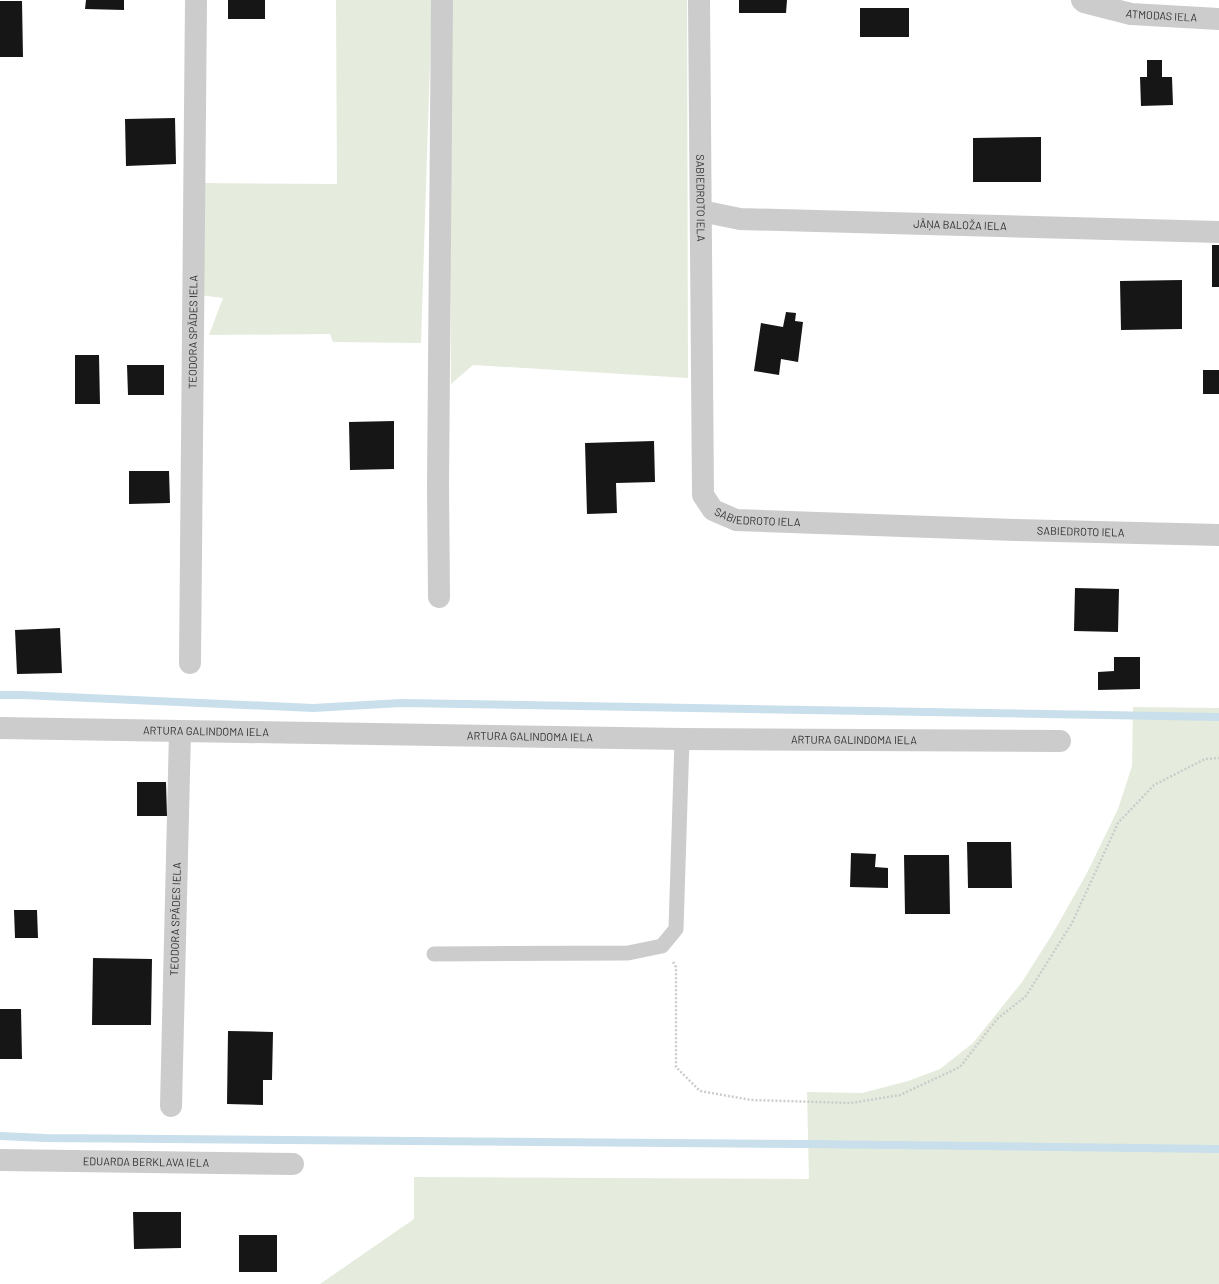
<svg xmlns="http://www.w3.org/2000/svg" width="1219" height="1284" font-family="Barlow,sans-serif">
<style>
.green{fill:#e5ecdd}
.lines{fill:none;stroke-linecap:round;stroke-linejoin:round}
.stream{stroke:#c9dfeb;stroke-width:8}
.building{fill:#161616}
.path{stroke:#ccc;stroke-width:2.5;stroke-dasharray:2 2;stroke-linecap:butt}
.lane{stroke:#ccc;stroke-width:15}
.street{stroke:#ccc;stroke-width:22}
.labels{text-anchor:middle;stroke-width:4;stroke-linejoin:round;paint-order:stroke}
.street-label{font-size:11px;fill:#2f2f2f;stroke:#fff}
</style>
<rect width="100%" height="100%" fill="#fff"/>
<path class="green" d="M336,0H432L421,343L333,342L330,334L209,335L223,298L200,295L201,183L337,184Z
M449,0H687L688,378L473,365L451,384Z
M1133,707L1219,708V1284H320L414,1219V1177L809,1179L807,1092L862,1093L908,1081L940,1069L973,1043L1022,982L1053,933L1087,873L1118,809L1132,766Z"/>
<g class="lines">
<path class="stream" d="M0,695H22L313,708L401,703L1219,717
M0,1136L45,1138L807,1144L1219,1149"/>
</g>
<path class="building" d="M86,0H124V10L85,9Z
M228,0H265V19H228Z
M739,0H787L786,13H739Z
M0,1H22L23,57H0Z
M860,8H909V37H860Z
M1147,60H1162V77H1172L1173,105L1141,106L1140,77H1147Z
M175,118L176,164L126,166L125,119Z
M1041,137V182H973V138Z
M1212,245H1219V287H1212Z
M1182,280V329L1121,330L1120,281Z
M786,312L796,313L795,321L803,322L798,362L781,359L779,375L754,371L761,323L783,327Z
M75,355H99L100,404H75Z
M127,365H164V395H128Z
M1203,370H1219V394H1203Z
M394,421V469L350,470L349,422Z
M654,441L655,482L616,483L617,513L587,514L585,443Z
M129,471H169L170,503L129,504Z
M1075,588L1119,589L1118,632L1074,631Z
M60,628L62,673L17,674L15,630Z
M1114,657H1140V689L1098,690V672L1114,671Z
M137,782H166L167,816H137Z
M967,842H1011L1012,888H968Z
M851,853L876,854L875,867L888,868V888L850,887Z
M904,855H949L950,914H905Z
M14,910H37L38,938H15Z
M93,958L152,959L151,1025H92Z
M0,1009H21L22,1059H0Z
M228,1031L273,1032L272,1080H263V1105L227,1104Z
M133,1212H181V1248L134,1249Z
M239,1235H277V1272H239Z"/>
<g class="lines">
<path class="path" d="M673,962L676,967V1067L700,1091L751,1100L851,1103L900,1095L960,1067L997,1019L1026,996L1072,923L1118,823L1154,785L1205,759L1219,758"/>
<path class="lane" d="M434,954L628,953L662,946L676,929L682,739"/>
<g class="street">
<path id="s1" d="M699,0L703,495L713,510L736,520L1015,530L1219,535"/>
<path id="s2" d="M1082,0L1084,2L1131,14L1219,19"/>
<path id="s3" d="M701,211L740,219L1219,232"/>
<path d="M439,597L438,486L442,0"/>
<path id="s4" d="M190,663L196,0"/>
<path id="s5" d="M0,728L682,739L1060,741"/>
<path id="s6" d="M171,1106L180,732"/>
<path id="s7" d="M0,1160L293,1164"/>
</g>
</g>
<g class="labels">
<g class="street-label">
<text dy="4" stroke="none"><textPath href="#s2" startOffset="82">ATMODAS IELA</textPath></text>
<text dy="4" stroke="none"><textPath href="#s1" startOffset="198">SABIEDROTO IELA</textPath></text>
<text dy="4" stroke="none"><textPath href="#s3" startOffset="260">JĀŅA BALOŽA IELA</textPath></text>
<text dy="4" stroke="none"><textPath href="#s4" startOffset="331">TEODORA SPĀDES IELA</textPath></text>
<text dy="4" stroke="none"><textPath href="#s1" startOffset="559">SABIEDROTO IELA</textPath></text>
<text dy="4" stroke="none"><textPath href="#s1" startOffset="883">SABIEDROTO IELA</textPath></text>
<text dy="4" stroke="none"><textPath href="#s5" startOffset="206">ARTURA GALINDOMA IELA</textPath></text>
<text dy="4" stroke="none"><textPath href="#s5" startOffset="530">ARTURA GALINDOMA IELA</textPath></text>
<text dy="4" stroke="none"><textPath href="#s5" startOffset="854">ARTURA GALINDOMA IELA</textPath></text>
<text dy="4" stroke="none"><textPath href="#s6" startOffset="187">TEODORA SPĀDES IELA</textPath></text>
<text dy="4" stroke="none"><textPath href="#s7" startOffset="146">EDUARDA BERKLAVA IELA</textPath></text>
</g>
</g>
</svg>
